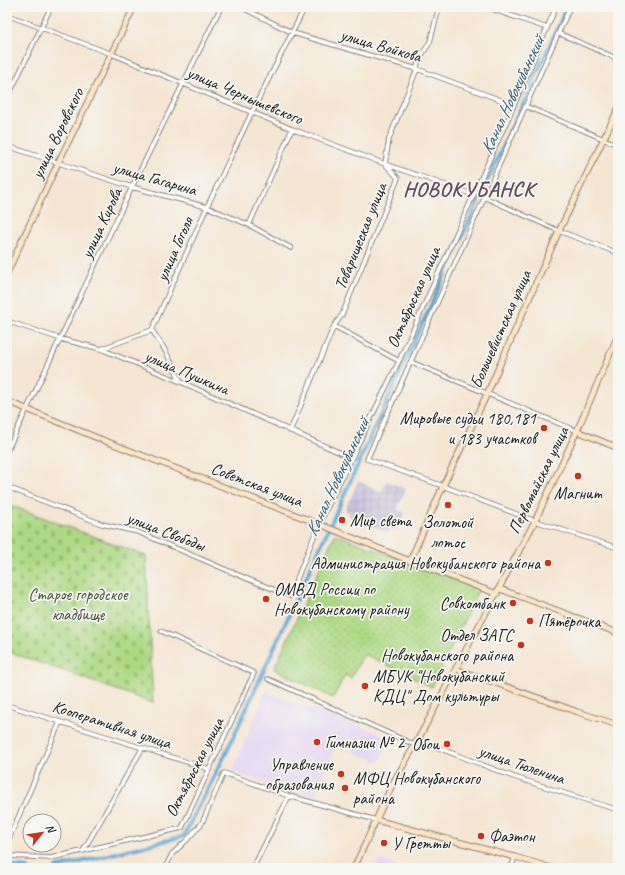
<svg xmlns="http://www.w3.org/2000/svg" width="625" height="875" font-family="Caveat,sans-serif">
<style>
.built{fill:#e3d3f2}
.industrial{fill:url(#industrial-grid)}
.grass{fill:url(#grass-dots);stroke:#657a50}
.cemetery{fill:url(#cemetery-stones);stroke:#657a50}
.lines{fill:none;stroke-linecap:round;stroke-linejoin:round}
.canal{stroke:#5da9d6;stroke-width:4}
.street-casing{stroke:#888178;stroke-width:5.5}
.secondary-casing{stroke:#888178;stroke-width:7}
.street{stroke:#fff;stroke-width:3.5}
.secondary{stroke:#fde5c5;stroke-width:5}
.poi-dot{fill:#c8321e;stroke:#f6f6f2;stroke-width:1.5}
.labels{text-anchor:middle;stroke-width:3.5;stroke-linejoin:round;paint-order:stroke}
.street-label{font-size:17px;fill:#1c1c1c;stroke:#f6f6f2}
.poi-label{font-size:17px;fill:#1c1c1c;stroke:#f6f6f2;text-anchor:start}
.park-label{font-size:17px;fill:#48553b;stroke:#f6f6f2}
.water-label{font-size:18px;font-style:italic;fill:#395b70;stroke:#f6f6f2}
.district-label{font-size:21px;font-weight:bold;letter-spacing:1px;fill:#664d5d;stroke:#f6f6f2}
</style>
<defs>
<pattern id="industrial-grid" width="8" height="8" patternUnits="userSpaceOnUse"><rect width="8" height="8" fill="#c6c0da"/><path d="M0 4h8M4 0v8" fill="none" stroke="#aaa4ba"/></pattern>
<pattern id="grass-dots" width="8" height="8" patternUnits="userSpaceOnUse"><rect width="8" height="8" fill="#aed984"/><path d="M2 2h.1M6 6h.1" fill="none" stroke="#95ba71" stroke-width="1.8" stroke-linecap="round"/></pattern>
<pattern id="cemetery-stones" width="16" height="16" patternUnits="userSpaceOnUse"><rect width="16" height="16" fill="#aed984"/><path d="M2 7V4a2 2 0 0 1 4 0v3zM10 15v-3a2 2 0 0 1 4 0v3z" fill="#95ba71"/></pattern>
</defs>
<rect width="100%" height="100%" fill="#f6f6f2"/>
<filter id="ink" filterUnits="userSpaceOnUse"><feTurbulence type="fractalNoise" baseFrequency=".025" numOctaves="2"/><feDisplacementMap in="SourceGraphic" scale="8" xChannelSelector="R" yChannelSelector="G"/><feConvolveMatrix kernelMatrix="1 2 1 2 8 2 1 2 1" color-interpolation-filters="sRGB"/></filter>
<filter id="wash" filterUnits="userSpaceOnUse"><feTurbulence type="fractalNoise" baseFrequency=".012" numOctaves="4" result="noise"/><feDisplacementMap in="SourceGraphic" scale="16" xChannelSelector="R" yChannelSelector="G"/><feGaussianBlur stdDeviation="0.9" result="paint"/><feColorMatrix in="noise" values="0 0 0 0 0 0 0 0 0 0 0 0 0 0 0 0 0 1.4 0 .05"/><feComposite in="paint" operator="in"/></filter>
<g filter="url(#wash)">
<rect width="100%" height="100%" fill="#f5e6d3"/>
<path class="built" d="M266,692L391,738L379,762L336,745L315,797L232,772Z
M380,859L398,868H375Z"/>
<path class="industrial" d="M358,481L381,492L386,481L406,489L397,509L405,513L399,527L395,529L390,527L388,532L349,516L350,513L345,510Z"/>
<path class="grass" d="M335,534L479,589L432,687L364,654L351,678L345,675L333,698L274,669Z"/>
<path class="cemetery" d="M7,504L146,556L153,703L7,651Z"/>
<g class="lines">
<path class="canal" d="M7,866L28,868
M56,868L184,836L227,751L567,7"/>
</g>
</g>
<g filter="url(#ink)">
<g class="lines">
<g class="street-casing">
<path id="street" d="M241,7L293,33L417,69L514,105
M486,7L547,28
M570,7L367,459L443,486L535,521L618,548
M7,15L112,54L292,129L385,164L474,195
M558,33L618,59
M7,99L51,7
M525,106L618,145
M7,146L132,187L207,207L249,225L291,248
M484,197L559,231L618,253
M249,225L292,129
M7,321L61,339L101,349L181,382L352,458
M334,326L399,361
M101,349L152,330
M411,362L577,431
M181,382L165,350L152,330L207,207L251,114L305,7
M290,431L334,326L342,315L398,178L385,164L389,139L417,69L418,61L430,42L439,7
M7,451L132,187L221,7
M7,487L102,524L138,532L250,580L290,596L319,524L399,361L514,105L556,7
M268,679L415,745
M7,705L209,769
M418,740L514,777L618,810
M7,843L60,722
M83,851L142,749
M7,856L51,858L182,828L254,673L161,631
M165,868L172,854L187,840L202,823L224,773L289,796L376,820
M253,868L289,796
M511,868L515,857"/>
</g>
<g class="secondary-casing">
<path id="secondary" d="M7,273L58,163L134,7
M7,401L95,437L319,524L410,561L497,594
M577,431L618,448
M410,561L443,486L487,394L559,231L618,109
M500,589L618,633
M456,669L578,712L618,725
M376,820L515,857L552,868
M354,868L393,783L415,745L535,521L577,431L618,335"/>
</g>
<use href="#street" class="street"/>
<use href="#secondary" class="secondary"/>
</g>
</g>
<g class="poi-dot">
<circle cx="544" cy="428" r="4"/>
<circle cx="578" cy="476" r="4"/>
<circle cx="448" cy="505" r="4"/>
<circle cx="342" cy="520" r="4"/>
<circle cx="548" cy="563" r="4"/>
<circle cx="266" cy="599" r="4"/>
<circle cx="513" cy="603" r="4"/>
<circle cx="530" cy="621" r="4"/>
<circle cx="521" cy="645" r="4"/>
<circle cx="365" cy="686" r="4"/>
<circle cx="317" cy="742" r="4"/>
<circle cx="447" cy="744" r="4"/>
<circle cx="341" cy="774" r="4"/>
<circle cx="345" cy="788" r="4"/>
<circle cx="481" cy="836" r="4"/>
<circle cx="384" cy="843" r="4"/>
</g>
<g class="labels">
<g class="street-label">
<text transform="translate(381 45) rotate(16)" y="6">улица Войкова</text>
<text transform="translate(245 95) rotate(23)" y="6">улица Чернышевского</text>
<text transform="translate(57 133) rotate(-64)" y="6">улица Воровского</text>
<text transform="translate(155 178) rotate(16)" y="6">улица Гагарина</text>
<text transform="translate(101 223) rotate(-65)" y="6">улица Кирова</text>
<text transform="translate(360 236) rotate(-68)" y="6">Товарищеская улица</text>
<text transform="translate(174 249) rotate(-66)" y="6">улица Гоголя</text>
<text transform="translate(413 297) rotate(-66)" y="6">Октябрьская улица</text>
<text transform="translate(500 329) rotate(-66)" y="6">Большевистская улица</text>
<text transform="translate(187 372) rotate(23)" y="6">улица Пушкина</text>
<text transform="translate(538 480) rotate(-64)" y="6">Первомайская улица</text>
<text transform="translate(257 484) rotate(21)" y="6">Советская улица</text>
<text transform="translate(166 531) rotate(21)" y="6">улица Свободы</text>
<text transform="translate(112 724) rotate(18)" y="6">Кооперативная улица</text>
<text transform="translate(522 764) rotate(19)" y="6">улица Тюленина</text>
<text transform="translate(194 767) rotate(-63)" y="6">Октябрьская улица</text>
</g>
<g class="poi-label">
<text x="536" y="424" text-anchor="end">Мировые судьи 180,181<tspan x="536" dy="20">и 183 участков</tspan></text>
<text x="578" y="499" text-anchor="middle">Магнит</text>
<text x="350" y="526">Мир света</text>
<text x="448" y="528" text-anchor="middle">Золотой<tspan x="448" dy="20">лотос</tspan></text>
<text x="540" y="569" text-anchor="end">Администрация Новокубанского района</text>
<text x="274" y="595">ОМВД России по<tspan x="274" dy="20">Новокубанскому району</tspan></text>
<text x="505" y="609" text-anchor="end">Совкомбанк</text>
<text x="538" y="627">Пятёрочка</text>
<text x="513" y="641" text-anchor="end">Отдел ЗАГС<tspan x="513" dy="20">Новокубанского района</tspan></text>
<text x="373" y="682">МБУК "Новокубанский<tspan x="373" dy="20">КДЦ" Дом культуры</tspan></text>
<text x="325" y="748">Гимназии № 2</text>
<text x="439" y="750" text-anchor="end">Обои</text>
<text x="333" y="770" text-anchor="end">Управление<tspan x="333" dy="20">образования</tspan></text>
<text x="353" y="784">МФЦ Новокубанского<tspan x="353" dy="20">района</tspan></text>
<text x="489" y="842">Фаэтон</text>
<text x="392" y="849">У Гретты</text>
</g>
<g class="park-label">
<text x="78" y="600">Старое городское<tspan x="78" dy="20">кладбище</tspan></text>
</g>
<g class="water-label">
<text transform="translate(512 95) rotate(-65)" y="6">Канал Новокубанский</text>
<text transform="translate(337 477) rotate(-65)" y="6">Канал Новокубанский</text>
</g>
<g class="district-label">
<text x="469" y="196">НОВОКУБАНСК</text>
</g>
</g>
<rect width="625" height="875" fill="none" stroke="#f6f6f2" stroke-width="24"/>
<g transform="translate(42 833) rotate(60)"><circle r="19" fill="#f6f6f2" stroke="#9f9f9c"/>
<path d="M0-3L7 15L0 10L-7 15Z" fill="#c8321e"/>
<text y="-6" font-size="11" font-weight="bold" text-anchor="middle" fill="#1c1c1c">N</text>
</g>
</svg>
